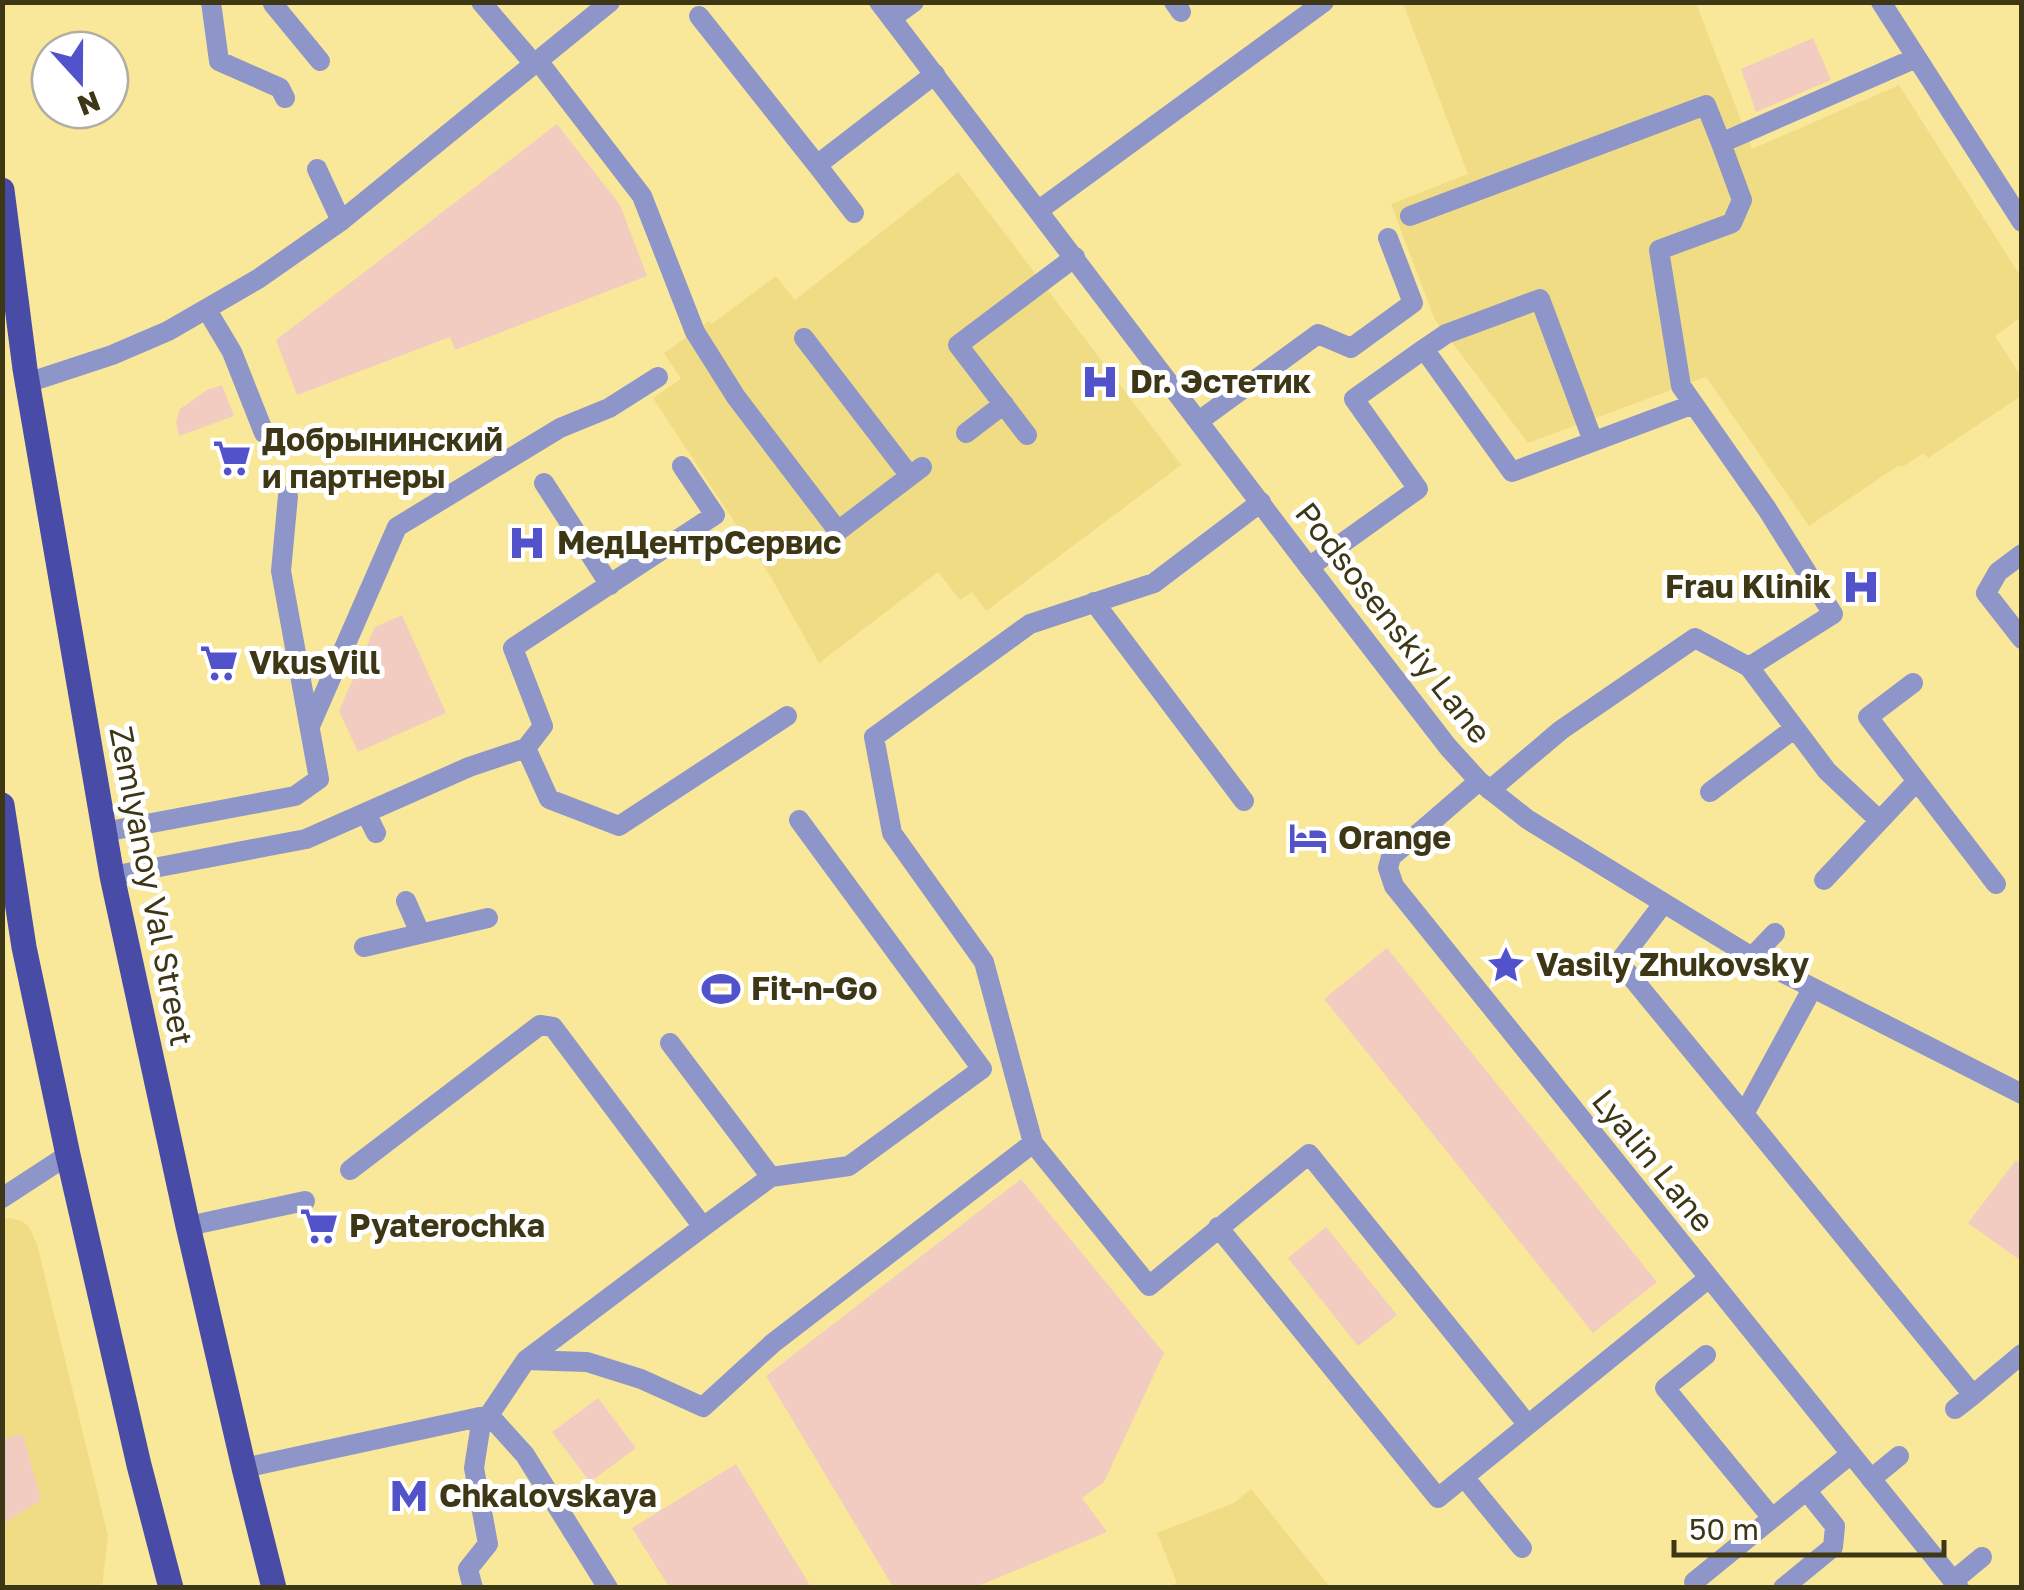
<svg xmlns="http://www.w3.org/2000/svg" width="2024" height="1590" font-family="'Golos Text',sans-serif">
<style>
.built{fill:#efdc85}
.green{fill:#f2ccc0}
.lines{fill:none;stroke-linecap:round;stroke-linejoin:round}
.service{stroke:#8e95c8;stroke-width:20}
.minor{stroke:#8e95c8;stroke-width:20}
.tertiary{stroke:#8e95c8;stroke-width:20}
.primary{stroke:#494ca7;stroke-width:25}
.labels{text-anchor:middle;stroke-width:10;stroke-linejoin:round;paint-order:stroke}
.poi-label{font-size:32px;font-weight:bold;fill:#3d3716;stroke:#fff;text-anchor:start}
.street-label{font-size:32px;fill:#3d3716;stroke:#fff}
</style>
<rect width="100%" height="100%" fill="#f9e89a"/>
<path class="built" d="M1403,3H1696L1752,149L1899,85L2021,277V317L1995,336L2021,376V396L1928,458L1924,453L1902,467L1899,465L1809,526L1706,377L1528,443L1435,320L1391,204L1468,174Z
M958,172L1181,465L986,611L972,592L960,600L938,572L819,663L772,579L653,398L681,379L664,353L709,321L712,324L776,276L795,300Z
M9,1218L22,1221L28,1226L37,1244L108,1536L102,1587L3,1588L2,1220Z
M1251,1489L1330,1587H1166L1177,1583L1157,1533L1234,1503Z"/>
<path class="green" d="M1813,38L1831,80L1756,112L1741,69Z
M557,124L620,205L647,276L455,350L450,337L297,395L276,340Z
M222,385L234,416L179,436L176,422L180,409L207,390Z
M402,615L446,713L358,752L339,711L375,627Z
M1387,948L1657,1282L1593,1333L1324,999Z
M2016,1160L2021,1163V1261L1968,1223Z
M1021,1179L1164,1353L1104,1482L1082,1498L1107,1532L976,1587H893L766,1376Z
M1326,1227L1397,1315L1358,1346L1288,1258Z
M598,1398L636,1448L590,1482L552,1432Z
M23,1434L41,1500L3,1524V1439Z
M736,1464L811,1587H669L632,1528Z"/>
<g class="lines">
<path class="service" d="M211,2L219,61L280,88L285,98
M275,2L273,4L320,61
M481,2L535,65
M1174,2L1181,12
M1881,2L2022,222
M699,16L817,165L935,74
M892,18L914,2
M539,62L642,196L695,332L736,397L838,531L922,467
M817,165L854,213
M317,169L341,221
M1039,210L1324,2
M1410,216L1706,105L1721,143
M207,310L232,352L264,433
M804,338L910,476
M1424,349L1446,334L1540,299L1593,441
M1199,421L1318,334L1351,348L1413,303L1388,238
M966,433L1004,404
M1027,435L958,345L1075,257
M544,483L610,585
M2022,554L1998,572L1986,593L2022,639
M1309,567L1418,489L1354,399L1424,349L1512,472L1694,404
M1094,602L1244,801
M1749,667L1827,771L1879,820
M310,726L397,527L560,428L609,408L658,377
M526,748L543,726L513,648L715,515L682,466
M1917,781L1996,884
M1490,790L1561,730L1695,638L1749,667L1833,614L1767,509L1681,386L1659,250L1732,223L1742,200L1721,143L1916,58
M1710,792L1795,728
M366,813L376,833
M104,832L295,796L319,779L281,571L288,496
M112,876L306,839L469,767L526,748L549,799L619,826L787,716
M1824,880L1917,781L1868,717L1913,683
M406,901L420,933
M1663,904L1619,962L1744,1114
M364,947L488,918
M1752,957L1775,933
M1812,989L1744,1114L1973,1395L1955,1409
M670,1043L771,1177L703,1227
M1033,1143L984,962L892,833L874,737L1030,624L1154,583L1261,502
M350,1170L540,1025L553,1027L703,1227L526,1360
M771,1177L849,1166L982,1069L799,820
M188,1226L305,1201
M1218,1227L1438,1498L1709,1278
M1706,1355L1665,1388L1772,1518
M1973,1395L2022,1354
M489,1415L525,1455L608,1588
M244,1468L489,1415L526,1360L587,1362L641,1379L703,1407L773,1343L1033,1143L1149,1286L1309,1154L1528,1425
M1464,1477L1522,1548
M1871,1479L1899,1456
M1953,1581L1982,1557
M1694,1582L1851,1454
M473,1588L468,1569L488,1544L474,1468L482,1417
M1783,1588L1833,1547L1835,1526L1806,1490"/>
<path class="minor" d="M879,2L1309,567L1448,747L1479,781L1527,819L1752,957L2022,1094
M1479,781L1391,857L1388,868L1394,886L1959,1588
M2,1198L68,1155"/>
<path class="tertiary" d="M27,383L112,355L168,331L258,279L341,221L610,2"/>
<path class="primary" d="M2,190L25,369L112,876L188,1226L244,1468L274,1588
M2,805L24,947L68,1155L139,1465L171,1588"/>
</g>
<defs>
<g id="hospital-bare" transform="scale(3)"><path d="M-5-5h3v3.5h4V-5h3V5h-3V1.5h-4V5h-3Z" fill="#5253ca" stroke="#fff" stroke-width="2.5" paint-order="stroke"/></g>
<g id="supermarket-bare" transform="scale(3)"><path d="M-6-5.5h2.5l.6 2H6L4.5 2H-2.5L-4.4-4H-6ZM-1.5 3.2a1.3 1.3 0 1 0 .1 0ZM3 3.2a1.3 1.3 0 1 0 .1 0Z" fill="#5253ca" stroke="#fff" stroke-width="2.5" paint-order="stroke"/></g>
<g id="hotel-bare" transform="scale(3)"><path d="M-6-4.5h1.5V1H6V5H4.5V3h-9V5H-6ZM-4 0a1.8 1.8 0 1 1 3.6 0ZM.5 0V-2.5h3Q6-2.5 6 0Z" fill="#5253ca" stroke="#fff" stroke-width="2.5" paint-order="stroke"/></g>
<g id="sight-bare" transform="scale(3)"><path d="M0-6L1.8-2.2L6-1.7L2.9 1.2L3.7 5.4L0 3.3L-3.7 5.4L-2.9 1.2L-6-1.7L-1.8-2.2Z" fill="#5253ca" stroke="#fff" stroke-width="2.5" paint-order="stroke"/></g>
<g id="stadium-bare" transform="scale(3)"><path d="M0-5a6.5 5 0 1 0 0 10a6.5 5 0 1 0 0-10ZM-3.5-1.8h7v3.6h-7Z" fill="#5253ca" stroke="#fff" stroke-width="2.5" paint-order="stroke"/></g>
<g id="metro-bare" transform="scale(3)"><path d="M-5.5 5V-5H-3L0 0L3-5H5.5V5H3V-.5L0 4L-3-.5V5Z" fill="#5253ca" stroke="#fff" stroke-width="2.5" paint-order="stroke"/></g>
</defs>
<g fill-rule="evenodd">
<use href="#hospital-bare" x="1100" y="382"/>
<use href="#supermarket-bare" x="232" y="458"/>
<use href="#hospital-bare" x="527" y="543"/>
<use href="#hospital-bare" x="1861" y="587"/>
<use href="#supermarket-bare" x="219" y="663"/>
<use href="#hotel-bare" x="1308" y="838"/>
<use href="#sight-bare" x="1506" y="965"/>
<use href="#stadium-bare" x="721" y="989"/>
<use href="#supermarket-bare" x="319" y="1226"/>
<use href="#metro-bare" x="409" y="1496"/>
</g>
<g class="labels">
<g class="poi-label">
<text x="1130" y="393">Dr. Эстетик</text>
<text x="262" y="451">Добрынинский<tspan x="262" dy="37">и партнеры</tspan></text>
<text x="557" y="554">МедЦентрСервис</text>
<text x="1831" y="598" text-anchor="end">Frau Klinik</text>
<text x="249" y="674">VkusVill</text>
<text x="1338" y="849">Orange</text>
<text x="1536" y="976">Vasily Zhukovsky</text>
<text x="751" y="1000">Fit-n-Go</text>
<text x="349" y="1237">Pyaterochka</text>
<text x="439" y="1507">Chkalovskaya</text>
</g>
<g class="street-label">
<text transform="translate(1393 623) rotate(52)" y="11">Podsosenskiy Lane</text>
<text transform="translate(151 886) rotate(79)" y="11">Zemlyanoy Val Street</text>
<text transform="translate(1653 1161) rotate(51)" y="11">Lyalin Lane</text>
</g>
</g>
<rect width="2024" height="1590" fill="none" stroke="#3d3716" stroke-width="10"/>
<g transform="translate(80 80) rotate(159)"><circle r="48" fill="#ffffff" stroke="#b1afa2" stroke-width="2.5"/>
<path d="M0-8L18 38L0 25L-18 38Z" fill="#5253ca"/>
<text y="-15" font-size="28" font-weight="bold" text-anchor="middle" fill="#3d3716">N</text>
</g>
<path d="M1674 1540v15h270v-15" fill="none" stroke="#3d3716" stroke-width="5"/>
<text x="1689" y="1540" font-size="30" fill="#3d3716" stroke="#ffffff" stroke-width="8" paint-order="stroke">50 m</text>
</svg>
